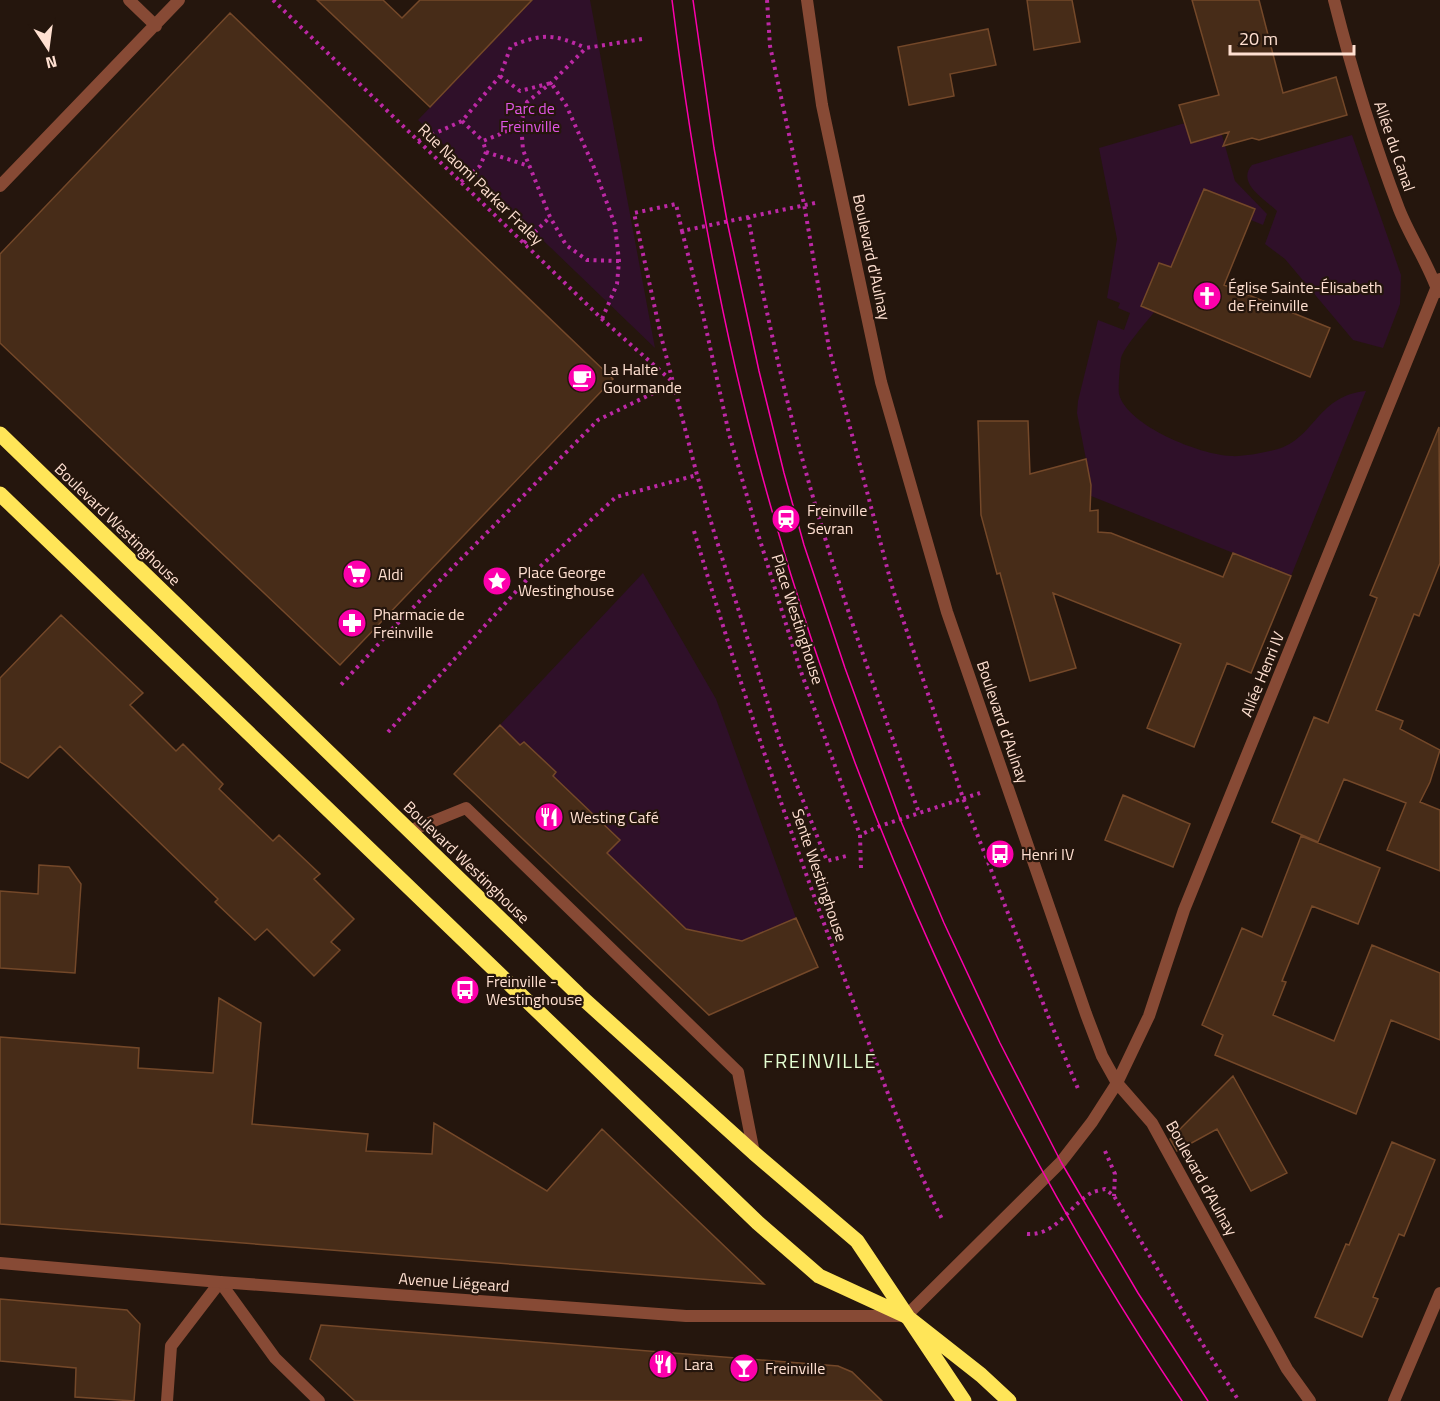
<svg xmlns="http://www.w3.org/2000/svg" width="1440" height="1401" font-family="'Titillium Web',sans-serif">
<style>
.green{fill:#2f1029}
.building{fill:#472c18;stroke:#744829;stroke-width:1.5}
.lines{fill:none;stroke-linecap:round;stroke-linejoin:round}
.path{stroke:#bc28a5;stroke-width:4;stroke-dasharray:3 4.5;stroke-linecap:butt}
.service{stroke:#874a35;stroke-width:12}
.minor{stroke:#874a35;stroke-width:12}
.tertiary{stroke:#874a35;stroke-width:12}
.primary{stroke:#ffe558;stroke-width:15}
.tram{stroke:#fc00ac;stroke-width:1.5}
.labels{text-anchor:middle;stroke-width:4.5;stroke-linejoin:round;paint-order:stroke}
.park-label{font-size:16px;fill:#e156e6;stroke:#25160d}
.street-label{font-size:16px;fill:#ffe0d1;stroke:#25160d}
.poi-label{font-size:16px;fill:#ffe0d1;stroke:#25160d;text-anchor:start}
.quarter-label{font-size:20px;letter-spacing:1.5px;fill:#e5ffd3;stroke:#25160d}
</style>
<rect width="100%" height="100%" fill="#25160d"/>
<path class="green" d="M533,0H590L655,348L418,120Z
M1216,114L1235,181L1267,214L1263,225L1251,220L1255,209L1188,274L1159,263L1153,277L1156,310C1148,320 1124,347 1121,358C1120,364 1118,388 1119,394C1127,426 1201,455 1231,456C1243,457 1269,452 1281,448C1316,435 1318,396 1366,391L1291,576L1091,496V485L1077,413L1078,401L1098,320L1124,330L1130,313L1118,308L1120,303L1107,298L1117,239L1099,148Z
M1352,135L1401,275L1400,304L1383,348L1353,340L1285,259L1265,244L1277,211C1265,199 1236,183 1252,165Z
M643,573L716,699L796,918L727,948L701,943L607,853L620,840L553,776L556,772L525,742L520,745L500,725Z"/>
<path class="building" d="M317,0H383L402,18L420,0H532L430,107Z
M1027,0H1072L1080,42L1034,50Z
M1192,0H1259L1283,93L1336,77L1347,115L1259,140L1252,138L1223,146L1229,132L1191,143L1179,105L1219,95Z
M230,13L613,379L340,665L0,343V254Z
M988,29L996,65L950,74L954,96L909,105L898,47Z
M1204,189L1255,209L1224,285L1330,328L1310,377L1141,306L1159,263L1171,267Z
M978,421H1028L1030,474L1086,459L1091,485L1090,511L1098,510V532L1111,533L1223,577L1233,553L1291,576L1251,673L1227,663L1194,747L1147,728L1181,644L1053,593L1076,668L1030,681L1000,573L997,574L981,515Z
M1439,427L1440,563L1419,616L1414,614L1376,710L1403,721L1400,729L1440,750L1430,782L1420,802L1440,810V871L1387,850L1406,803L1344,779L1318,842L1272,822L1314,717L1328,723L1377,598L1370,595Z
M61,615L143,693L130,705L176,751L183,744L223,784L219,789L273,841L279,835L320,874L314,879L354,919L331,942L340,950L314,976L267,929L255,940L215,902L218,899L60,746L28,778L0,762V678Z
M500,725L520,745L524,742L556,772L553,776L620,840L607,853L686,929L742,941L796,918L818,967L709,1015L454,774Z
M1123,795L1190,824L1173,867L1105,840Z
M1301,836L1380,868L1358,924L1312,906L1282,981L1286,982L1273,1015L1334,1041L1372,945L1440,973V1040L1391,1020L1356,1114L1215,1055L1223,1035L1202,1025L1242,928L1262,937Z
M39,865L69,867L81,884L75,973L0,968V891L38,894Z
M219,998L261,1023L252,1124L368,1134L366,1151L432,1154L434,1123L547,1191L602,1129L764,1284L0,1224V1037L139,1048L138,1068L213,1073Z
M1233,1076L1287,1173L1251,1191L1217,1129L1177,1151L1170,1139Z
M1392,1142L1435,1160L1404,1236L1399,1234L1373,1297L1378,1299L1362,1337L1315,1317L1346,1244L1349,1245Z
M0,1299L127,1310L140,1324L134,1401L75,1397L76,1368L0,1361Z
M321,1325L838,1366L852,1372L882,1401H355L310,1359Z"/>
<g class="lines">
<path class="path" d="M273,0L602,319L674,383L598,420L394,627L340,686
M767,0L770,46L804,204L829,348L893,590L963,798L1052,1026L1079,1091
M500,76L520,91L551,83L566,105L593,165L615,225L619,261L617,284L602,319
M462,121L483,141L503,133L521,123
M418,141L462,121L500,76L511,46C544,33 554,34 586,48
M486,152L529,166
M461,182L480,166L486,152L483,141
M815,203L682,231L676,204L634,213L661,336L697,475L714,532L781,745L827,861L850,855
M748,217C767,319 790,421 820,521C849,620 885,716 919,813
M682,231L702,310L729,434L758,534L800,669L860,835
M524,243L550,217
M619,261L587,260L566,245L550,217L523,150L521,123L527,102L551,83L586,48L642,39
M694,531C742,692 796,852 856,1009C883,1080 908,1151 942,1219
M388,732L532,574L616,497L697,475
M861,868L860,835L880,826L980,793
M1105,1151L1115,1174L1114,1196
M1027,1234C1056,1236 1069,1206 1091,1193C1095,1191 1101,1190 1105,1189L1114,1196L1198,1337L1239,1401"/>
<path class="service" d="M409,831L466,808L738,1072L754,1153"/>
<path class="minor" d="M129,0L156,26
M807,0L822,105L881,382L947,612L1086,1014L1102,1056L1117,1083L1152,1123L1287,1369L1310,1401
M1334,0C1352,71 1373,141 1399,209C1410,237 1428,263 1438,292
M0,186L179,0
M906,1316L1061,1162L1092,1122L1117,1083L1149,1016L1184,910L1440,279
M167,1401L171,1346L220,1282L275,1358L319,1401
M1394,1401L1440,1293"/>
<path class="tertiary" d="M0,1263L220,1282L686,1316H902"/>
<path class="primary" d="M0,434L578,994L754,1153L857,1241L964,1401
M0,494L758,1223L819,1276L906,1316L981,1375L1009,1401"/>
<path class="tram" d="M672,0C692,160 720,320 762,475C851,802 993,1119 1182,1401
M693,0L714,148L727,221L759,371L784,473L804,545L845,668L900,819L944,923L1000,1043L1061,1162L1138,1293L1208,1401"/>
</g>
<defs>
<g id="church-disc" transform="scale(1.5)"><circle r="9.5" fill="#fc00ac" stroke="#25160d"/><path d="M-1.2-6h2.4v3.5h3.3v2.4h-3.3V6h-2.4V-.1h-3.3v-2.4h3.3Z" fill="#fff"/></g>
<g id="cafe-disc" transform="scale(1.5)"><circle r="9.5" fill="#fc00ac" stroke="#25160d"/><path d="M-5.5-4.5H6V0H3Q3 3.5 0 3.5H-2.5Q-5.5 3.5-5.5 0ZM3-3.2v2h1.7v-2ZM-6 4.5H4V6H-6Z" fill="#fff"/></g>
<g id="station-disc" transform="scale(1.5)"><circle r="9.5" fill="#fc00ac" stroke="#25160d"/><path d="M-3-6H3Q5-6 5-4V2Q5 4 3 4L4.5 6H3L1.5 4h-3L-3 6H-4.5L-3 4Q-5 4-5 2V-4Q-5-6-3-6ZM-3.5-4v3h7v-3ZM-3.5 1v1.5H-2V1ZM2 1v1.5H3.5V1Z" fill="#fff"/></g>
<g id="supermarket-disc" transform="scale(1.5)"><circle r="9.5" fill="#fc00ac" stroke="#25160d"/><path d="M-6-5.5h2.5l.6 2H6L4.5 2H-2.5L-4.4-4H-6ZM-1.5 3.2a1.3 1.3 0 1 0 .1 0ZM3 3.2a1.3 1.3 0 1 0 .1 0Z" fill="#fff"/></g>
<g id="sight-disc" transform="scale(1.5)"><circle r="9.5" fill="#fc00ac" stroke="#25160d"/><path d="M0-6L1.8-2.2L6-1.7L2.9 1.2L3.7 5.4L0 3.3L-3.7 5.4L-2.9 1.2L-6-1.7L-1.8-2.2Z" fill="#fff"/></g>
<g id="pharmacy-disc" transform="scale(1.5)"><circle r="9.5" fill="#fc00ac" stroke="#25160d"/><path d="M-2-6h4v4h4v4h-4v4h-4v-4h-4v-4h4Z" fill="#fff"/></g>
<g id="restaurant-disc" transform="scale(1.5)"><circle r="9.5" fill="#fc00ac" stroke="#25160d"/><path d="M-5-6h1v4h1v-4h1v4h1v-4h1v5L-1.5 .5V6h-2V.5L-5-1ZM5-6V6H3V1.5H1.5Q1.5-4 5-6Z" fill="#fff"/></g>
<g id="bus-disc" transform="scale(1.5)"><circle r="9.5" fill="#fc00ac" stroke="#25160d"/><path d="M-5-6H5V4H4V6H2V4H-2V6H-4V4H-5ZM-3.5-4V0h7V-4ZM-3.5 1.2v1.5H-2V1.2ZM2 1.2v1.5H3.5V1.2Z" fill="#fff"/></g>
<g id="bar-disc" transform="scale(1.5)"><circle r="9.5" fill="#fc00ac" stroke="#25160d"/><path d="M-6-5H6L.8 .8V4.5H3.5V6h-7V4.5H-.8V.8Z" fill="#fff"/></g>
</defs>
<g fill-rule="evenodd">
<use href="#church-disc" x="1207" y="296"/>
<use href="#cafe-disc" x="582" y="378"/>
<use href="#station-disc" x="786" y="519"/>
<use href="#supermarket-disc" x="357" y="574"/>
<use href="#sight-disc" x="497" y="581"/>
<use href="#pharmacy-disc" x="352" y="623"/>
<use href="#restaurant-disc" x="549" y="817"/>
<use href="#bus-disc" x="1000" y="854"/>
<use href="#bus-disc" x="465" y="990"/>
<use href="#restaurant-disc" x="663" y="1364"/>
<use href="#bar-disc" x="744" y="1368"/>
</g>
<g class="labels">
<g class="park-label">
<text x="530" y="114">Parc de<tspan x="530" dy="18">Freinville</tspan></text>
</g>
<g class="street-label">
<text transform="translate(1395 146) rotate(71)" y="6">Allée du Canal</text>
<text transform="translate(481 184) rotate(44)" y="6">Rue Naomi Parker Fraley</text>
<text transform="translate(872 257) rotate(78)" y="6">Boulevard d'Aulnay</text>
<text transform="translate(118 524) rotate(44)" y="6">Boulevard Westinghouse</text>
<text transform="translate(798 619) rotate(72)" y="6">Place Westinghouse</text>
<text transform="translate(1262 674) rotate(-68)" y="6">Allée Henri IV</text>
<text transform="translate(1003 722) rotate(71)" y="6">Boulevard d'Aulnay</text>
<text transform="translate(467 862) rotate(44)" y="6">Boulevard Westinghouse</text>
<text transform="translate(820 875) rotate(71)" y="6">Sente Westinghouse</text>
<text transform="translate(1202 1178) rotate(61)" y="6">Boulevard d'Aulnay</text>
<text transform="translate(454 1282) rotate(4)" y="6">Avenue Liégeard</text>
</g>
<g class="poi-label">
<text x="1228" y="293">Église Sainte-Élisabeth<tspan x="1228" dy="18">de Freinville</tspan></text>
<text x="603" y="375">La Halte<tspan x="603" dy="18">Gourmande</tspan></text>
<text x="807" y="516">Freinville<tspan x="807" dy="18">Sevran</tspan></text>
<text x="518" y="578">Place George<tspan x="518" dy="18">Westinghouse</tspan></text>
<text x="378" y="580">Aldi</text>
<text x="373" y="620">Pharmacie de<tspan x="373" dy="18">Freinville</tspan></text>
<text x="570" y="823">Westing Café</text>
<text x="1021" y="860">Henri IV</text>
<text x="486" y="987">Freinville -<tspan x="486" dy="18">Westinghouse</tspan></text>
<text x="684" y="1370">Lara</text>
<text x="765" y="1374">Freinville</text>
</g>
<g class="quarter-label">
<text x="820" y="1068">FREINVILLE</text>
</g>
</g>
<g transform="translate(48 48) rotate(167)" stroke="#25160d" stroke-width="4.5" paint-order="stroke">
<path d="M0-4.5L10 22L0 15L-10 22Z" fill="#ffe0d1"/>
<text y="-9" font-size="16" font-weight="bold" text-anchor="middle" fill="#ffe0d1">N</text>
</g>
<path d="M1230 45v9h124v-9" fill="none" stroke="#ffe0d1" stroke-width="3"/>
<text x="1239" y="45" font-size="18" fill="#ffe0d1" stroke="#25160d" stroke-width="4.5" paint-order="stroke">20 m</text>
</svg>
